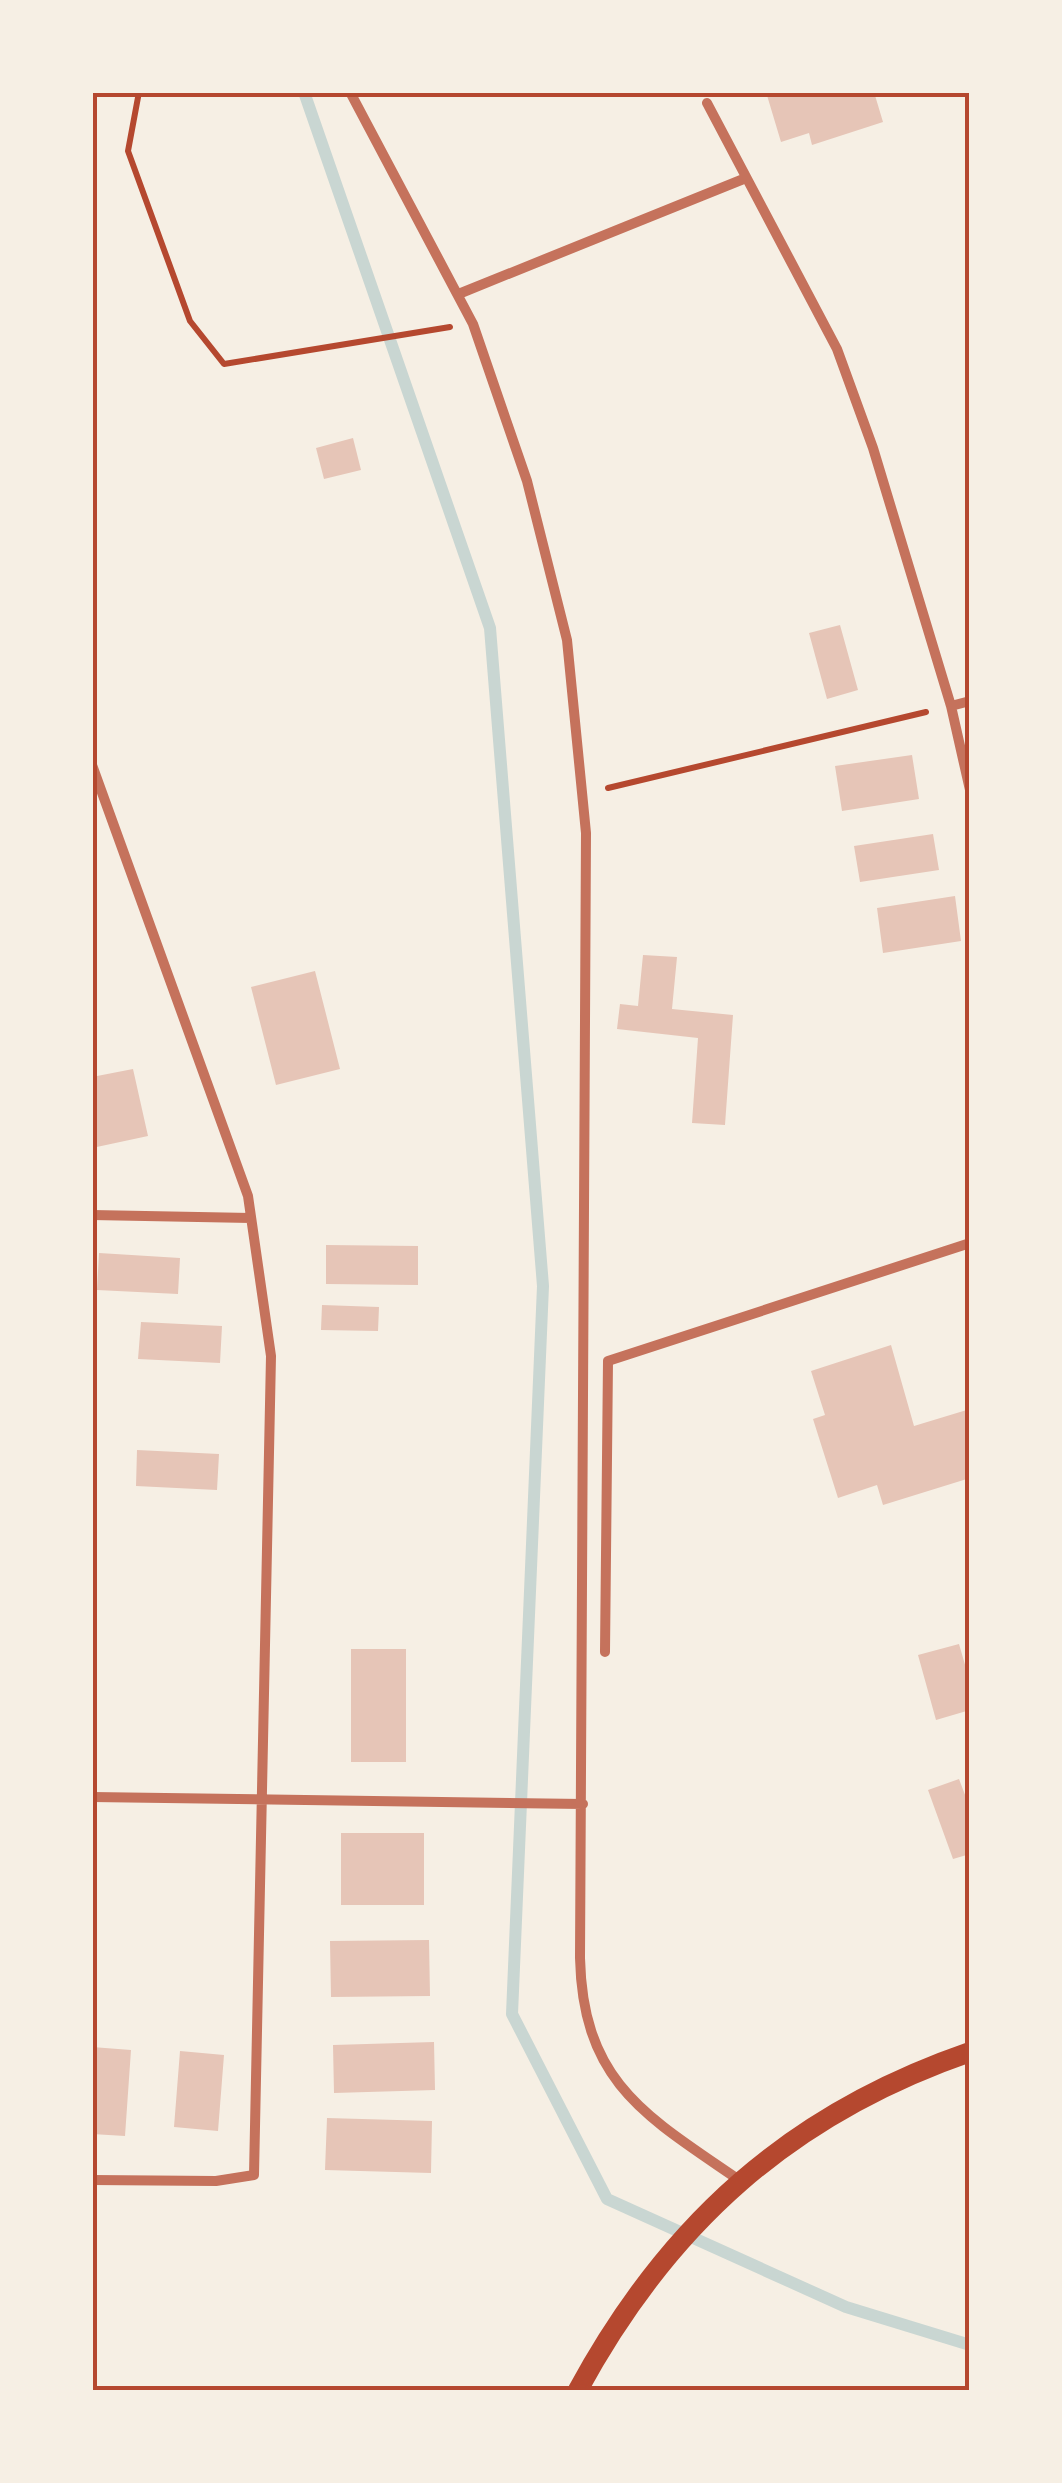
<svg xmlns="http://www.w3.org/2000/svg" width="1062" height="2483" font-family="'IBM Plex Sans',sans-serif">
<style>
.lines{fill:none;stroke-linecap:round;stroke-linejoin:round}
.stream{stroke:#c9d6d2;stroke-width:12}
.building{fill:#e6c5b7}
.path{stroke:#b5482f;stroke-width:6}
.minor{stroke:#c5725c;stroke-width:10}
.secondary{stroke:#b5482f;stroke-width:20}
.neatline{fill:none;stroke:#b5482f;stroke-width:4}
</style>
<rect width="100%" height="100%" fill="#f6efe4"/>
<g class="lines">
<path class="stream" d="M304,92L490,628L543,1286L512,2014L607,2199L846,2307L970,2345"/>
</g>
<path class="building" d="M766,92H874L883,122L812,145L809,133L781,142Z
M353,438L361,470L324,479L316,448Z
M840,625L858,690L827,699L809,633Z
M912,755L919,799L842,811L835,766Z
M933,834L939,870L860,882L854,846Z
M955,896L961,941L883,953L877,908Z
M643,955L677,957L672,1009L733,1015L725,1125L692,1123L698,1038L617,1029L620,1004L638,1006Z
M315,971L340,1069L276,1085L251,987Z
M133,1069L148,1136L92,1148V1077Z
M326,1245L418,1246V1285L326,1284Z
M99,1253L180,1258L178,1294L97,1290Z
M322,1305L379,1307L378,1331L321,1330Z
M141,1322L222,1326L220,1363L138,1359Z
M891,1345L914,1426L970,1409V1478L883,1505L877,1485L838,1498L813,1419L825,1415L811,1371Z
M137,1450L219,1454L217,1490L136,1486Z
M959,1644L970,1682V1710L936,1720L918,1655Z
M351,1649H406V1762H351Z
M959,1779L970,1808V1854L953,1859L928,1790Z
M341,1833H424V1905H341Z
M429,1940L430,1996L331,1997L330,1941Z
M434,2042L435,2090L334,2093L333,2045Z
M92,2047L131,2050L125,2136L92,2134Z
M180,2051L224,2055L218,2131L174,2127Z
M327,2118L432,2121L431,2173L325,2170Z"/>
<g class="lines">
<path class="path" d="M139,92L128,151L190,321L224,364L450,327
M608,788L926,712"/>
<path class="minor" d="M350,92L473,324L527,481L567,640L586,833L580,1958C583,2083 646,2116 739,2180
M707,103L837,349L873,448L951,706L970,790
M461,293L746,178
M951,706L970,701
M92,765L248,1196L271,1356L254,2175L216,2181L92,2180
M92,1215L251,1218
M605,1652L608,1361L970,1243
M92,1797L583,1804"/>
<path class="secondary" d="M578,2390C668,2224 790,2114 970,2052"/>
</g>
<rect width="1062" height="2483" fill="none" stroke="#f6efe4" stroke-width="190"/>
<rect x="95" y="95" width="872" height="2293" class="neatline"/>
</svg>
